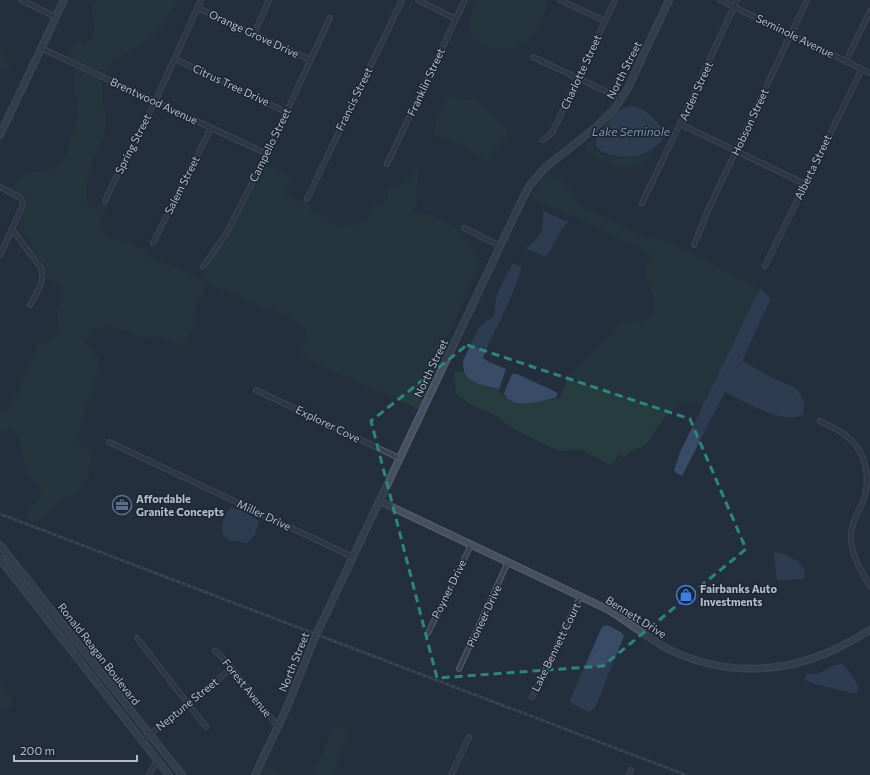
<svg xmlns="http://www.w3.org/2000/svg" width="870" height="775" font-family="Commissioner,sans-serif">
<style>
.green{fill:#263c3f}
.water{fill:#394c67}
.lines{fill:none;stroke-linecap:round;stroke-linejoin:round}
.street-casing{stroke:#565f6c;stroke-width:6}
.secondary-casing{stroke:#565f6c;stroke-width:8}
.street{stroke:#38414e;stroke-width:4}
.secondary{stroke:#465061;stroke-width:5.5}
.rail-casing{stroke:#5a6575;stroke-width:2.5}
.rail{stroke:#1d2633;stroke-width:1;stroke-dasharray:3;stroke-linecap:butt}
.marked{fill:none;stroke:#308480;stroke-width:3;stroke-dasharray:8 5;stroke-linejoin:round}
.labels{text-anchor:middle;stroke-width:3;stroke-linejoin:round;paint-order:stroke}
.street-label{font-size:11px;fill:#b4bcc9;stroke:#1d2633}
.poi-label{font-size:11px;font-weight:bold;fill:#b4bcc9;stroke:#1d2633;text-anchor:start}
.water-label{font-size:12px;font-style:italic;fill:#7c92b1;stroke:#1d2633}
</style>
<rect width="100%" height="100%" fill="#242f3e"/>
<path class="green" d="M95,0H175V5L157,33L152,37L114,60L105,76L69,59L68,56L70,47L78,42L86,45C88,41 92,38 93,34C98,21 87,16 95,0Z
M472,0H547C546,8 544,14 541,21C531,45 515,53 489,48C484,47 478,42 473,39L469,25L473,8Z
M0,44L4,55L10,65L5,71L0,70Z
M73,65L104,80L102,87L103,109L105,111L106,121L104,137L97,148L87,179L86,198L88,206L95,208L108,204L99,223L106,238L132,242L134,245L146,250L151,258L202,279C209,265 214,249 227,239L264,167C274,165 283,173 291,179L283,192L311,205V215L320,214C325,218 329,222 336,224C352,230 372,221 374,203L383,206L382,203L388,198L387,187H397L409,180L420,164L417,186V203L412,213L429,215L458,229L481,261L434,368L426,397L418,409L307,359L300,353L306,338L307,329L289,317L273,309L272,312L233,293L207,285L192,315L197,317L184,345L158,336L139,337L128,331L111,327L91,329L85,343L91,349L100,362L76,442L86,448L92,454L89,466V476L81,489L71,497L65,495L49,513L40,519L35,524L26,519L32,504L37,502L42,492L41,487L28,474L17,433L12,428L0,431V409L5,412L19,391L38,343H49L53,339L59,326L57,311L65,287L47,278L43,268L38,260L29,239L19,230L20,222L27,206L26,196L12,189C28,161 46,178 61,163C68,156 68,146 71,137C72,132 75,128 76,123C77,117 78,110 77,104C77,99 74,94 75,89C75,81 77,72 73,65Z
M449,97L465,100L475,98L506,128L507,138L499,144L487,161L456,142L434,136C436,120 437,109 449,97Z
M594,138C594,141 593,145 594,148C600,159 626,159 636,158C643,157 649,153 654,150L641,165L626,167L613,165L596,158L585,150L587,144Z
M548,174L562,180L571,192L577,204L586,209L600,214L645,237L667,241L760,289L703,405C672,394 661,426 645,445C641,448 636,448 631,451C628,452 626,455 624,457L618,454L615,462L610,465L580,449L562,451L550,447L513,429L498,417L468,403L456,394L454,371L465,373C472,384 487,387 499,389V392L513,402L524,404L560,398L568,377L606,340L620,323L623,321L642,322L653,315L654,307L652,294L645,274L646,267L652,254L572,216L534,199L530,190L533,192Z
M0,683L14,702L0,713Z
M339,725L349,733L332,775H312L332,730Z
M263,764L284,775H259Z"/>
<path class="water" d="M631,106C642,108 652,114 658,124C660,126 663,128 664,131C664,134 663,137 662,140C657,148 646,154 637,156C626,158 599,157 595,144L597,136L616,112L624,108Z
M543,211L568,222L561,230L549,253L544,256L525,248L526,247C541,241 544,226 543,211Z
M513,263L522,268L508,304L485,352L483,358L489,362L506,369L499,389L478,384L468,378L464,372L463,361L478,329L485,322L492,318L494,314L496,299L499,290Z
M760,289L771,298L742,361L771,377L797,389L804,401L803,415C782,425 745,401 725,392L682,476L676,473L674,470L681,450Z
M512,374H517L556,392L558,395L555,398C540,401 514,411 504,394L506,388Z
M231,507C241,511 252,514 259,522L255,535L247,543C240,542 230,542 225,537C218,529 225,513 231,507Z
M774,552C784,553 800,560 804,569C805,572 805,577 805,579L777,580Z
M607,625L621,632L624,636L595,708L589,712L569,702L602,627Z
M842,664C850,671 855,679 859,689L856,694L815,684L805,680L807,674H818L835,665Z"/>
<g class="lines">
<g class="street-casing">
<path id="street" d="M21,0L56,17
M418,0L456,19
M560,0L605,21
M720,0L870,73
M198,8L311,60
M254,34L269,0
M41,48L267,154
M533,57L622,99
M175,59L286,112
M846,61L870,11
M680,124L805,184
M543,140L552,133L615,0
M387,164L465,0
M0,187L21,198L23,205L0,255
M307,199L402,0
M105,201L112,186L155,102L201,0
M642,203L680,124L737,0
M464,228L500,246
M12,229L41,268C46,281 36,294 30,305
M153,243L211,128
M694,245L709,208L807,0
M765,266L862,69
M203,267L226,234L267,154L330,18
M256,390L399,458
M820,421C830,426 843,431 851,440C866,454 870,479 864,498C860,511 851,521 851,535C850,553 861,571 870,586
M109,442L353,557
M428,633L471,545
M137,638L206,727
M215,651L221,656L232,668L278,727
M459,669L508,562
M532,697L580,597
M142,741L232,668
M149,775L157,760
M451,775L469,737
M629,775L631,770"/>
</g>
<g class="secondary-casing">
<path id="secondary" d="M0,135L64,0
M379,501L609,610C629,622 647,638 668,649C719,674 774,675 827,653C842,647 856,638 870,630
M0,545L182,775
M0,559L169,775
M255,775L287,707L316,635L523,198L530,185L546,167L595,128L615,108L628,88L669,0"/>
</g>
<use href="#street" class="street"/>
<use href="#secondary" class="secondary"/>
<g class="rail-casing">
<path id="rail" d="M0,514L686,775"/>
</g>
<use href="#rail" class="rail"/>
</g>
<path d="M0 0H870V775H0ZM467,345L690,419L746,549L603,666L437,678L371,421Z" fill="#242f3e" fill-opacity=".55" fill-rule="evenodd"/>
<path class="marked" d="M467,345L690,419L746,549L603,666L437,678L371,421Z"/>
<defs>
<g id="office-ring" transform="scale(1)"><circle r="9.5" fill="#1d2633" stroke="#5c6f8a" stroke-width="1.5"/><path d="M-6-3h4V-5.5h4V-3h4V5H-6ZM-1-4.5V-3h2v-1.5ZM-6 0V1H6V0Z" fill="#5c6f8a"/></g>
<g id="shop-ring" transform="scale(1)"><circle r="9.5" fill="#1d2633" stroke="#3f7fe0" stroke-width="1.5"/><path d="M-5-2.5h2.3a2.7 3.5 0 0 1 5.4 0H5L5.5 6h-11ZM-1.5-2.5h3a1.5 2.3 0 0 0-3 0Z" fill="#3f7fe0"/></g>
</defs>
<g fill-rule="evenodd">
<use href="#office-ring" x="122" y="505"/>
<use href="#shop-ring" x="686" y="595"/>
</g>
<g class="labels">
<g class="street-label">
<text transform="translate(254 34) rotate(25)" y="4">Orange Grove Drive</text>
<text transform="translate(795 36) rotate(26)" y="4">Seminole Avenue</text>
<text transform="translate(624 70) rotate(-63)" y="4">North Street</text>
<text transform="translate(581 72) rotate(-65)" y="4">Charlotte Street</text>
<text transform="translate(426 82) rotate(-65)" y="4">Franklin Street</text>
<text transform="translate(231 85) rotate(25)" y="4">Citrus Tree Drive</text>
<text transform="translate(696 91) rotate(-65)" y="4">Arden Street</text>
<text transform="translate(354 99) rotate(-64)" y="4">Francis Street</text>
<text transform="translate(154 101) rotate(25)" y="4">Brentwood Avenue</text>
<text transform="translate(750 122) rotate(-65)" y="4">Hobson Street</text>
<text transform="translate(133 144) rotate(-63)" y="4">Spring Street</text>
<text transform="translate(270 145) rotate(-64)" y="4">Campello Street</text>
<text transform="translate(813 167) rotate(-64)" y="4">Alberta Street</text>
<text transform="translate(182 185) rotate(-63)" y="4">Salem Street</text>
<text transform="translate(431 368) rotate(-64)" y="4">North Street</text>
<text transform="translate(328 424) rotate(26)" y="4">Explorer Cove</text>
<text transform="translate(264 515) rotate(25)" y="4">Miller Drive</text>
<text transform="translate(449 589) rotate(-64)" y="4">Poyner Drive</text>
<text transform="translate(484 616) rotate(-65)" y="4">Pioneer Drive</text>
<text transform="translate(636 617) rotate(32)" y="4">Bennett Drive</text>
<text transform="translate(556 647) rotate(-64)" y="4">Lake Bennett Court</text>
<text transform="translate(99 654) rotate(52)" y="4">Ronald Reagan Boulevard</text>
<text transform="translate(294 662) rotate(-68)" y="4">North Street</text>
<text transform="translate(247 688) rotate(51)" y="4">Forest Avenue</text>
<text transform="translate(187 704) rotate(-39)" y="4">Neptune Street</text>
</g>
<g class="poi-label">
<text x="136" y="503">Affordable<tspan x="136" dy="13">Granite Concepts</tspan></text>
<text x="700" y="593">Fairbanks Auto<tspan x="700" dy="13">Investments</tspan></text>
</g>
<g class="water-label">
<text x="631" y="136">Lake Seminole</text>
</g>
</g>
<path d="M14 755v6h123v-6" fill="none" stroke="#b4bcc9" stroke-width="2"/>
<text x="20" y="755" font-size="12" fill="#b4bcc9" stroke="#1d2633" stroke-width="3" paint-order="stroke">200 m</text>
</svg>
